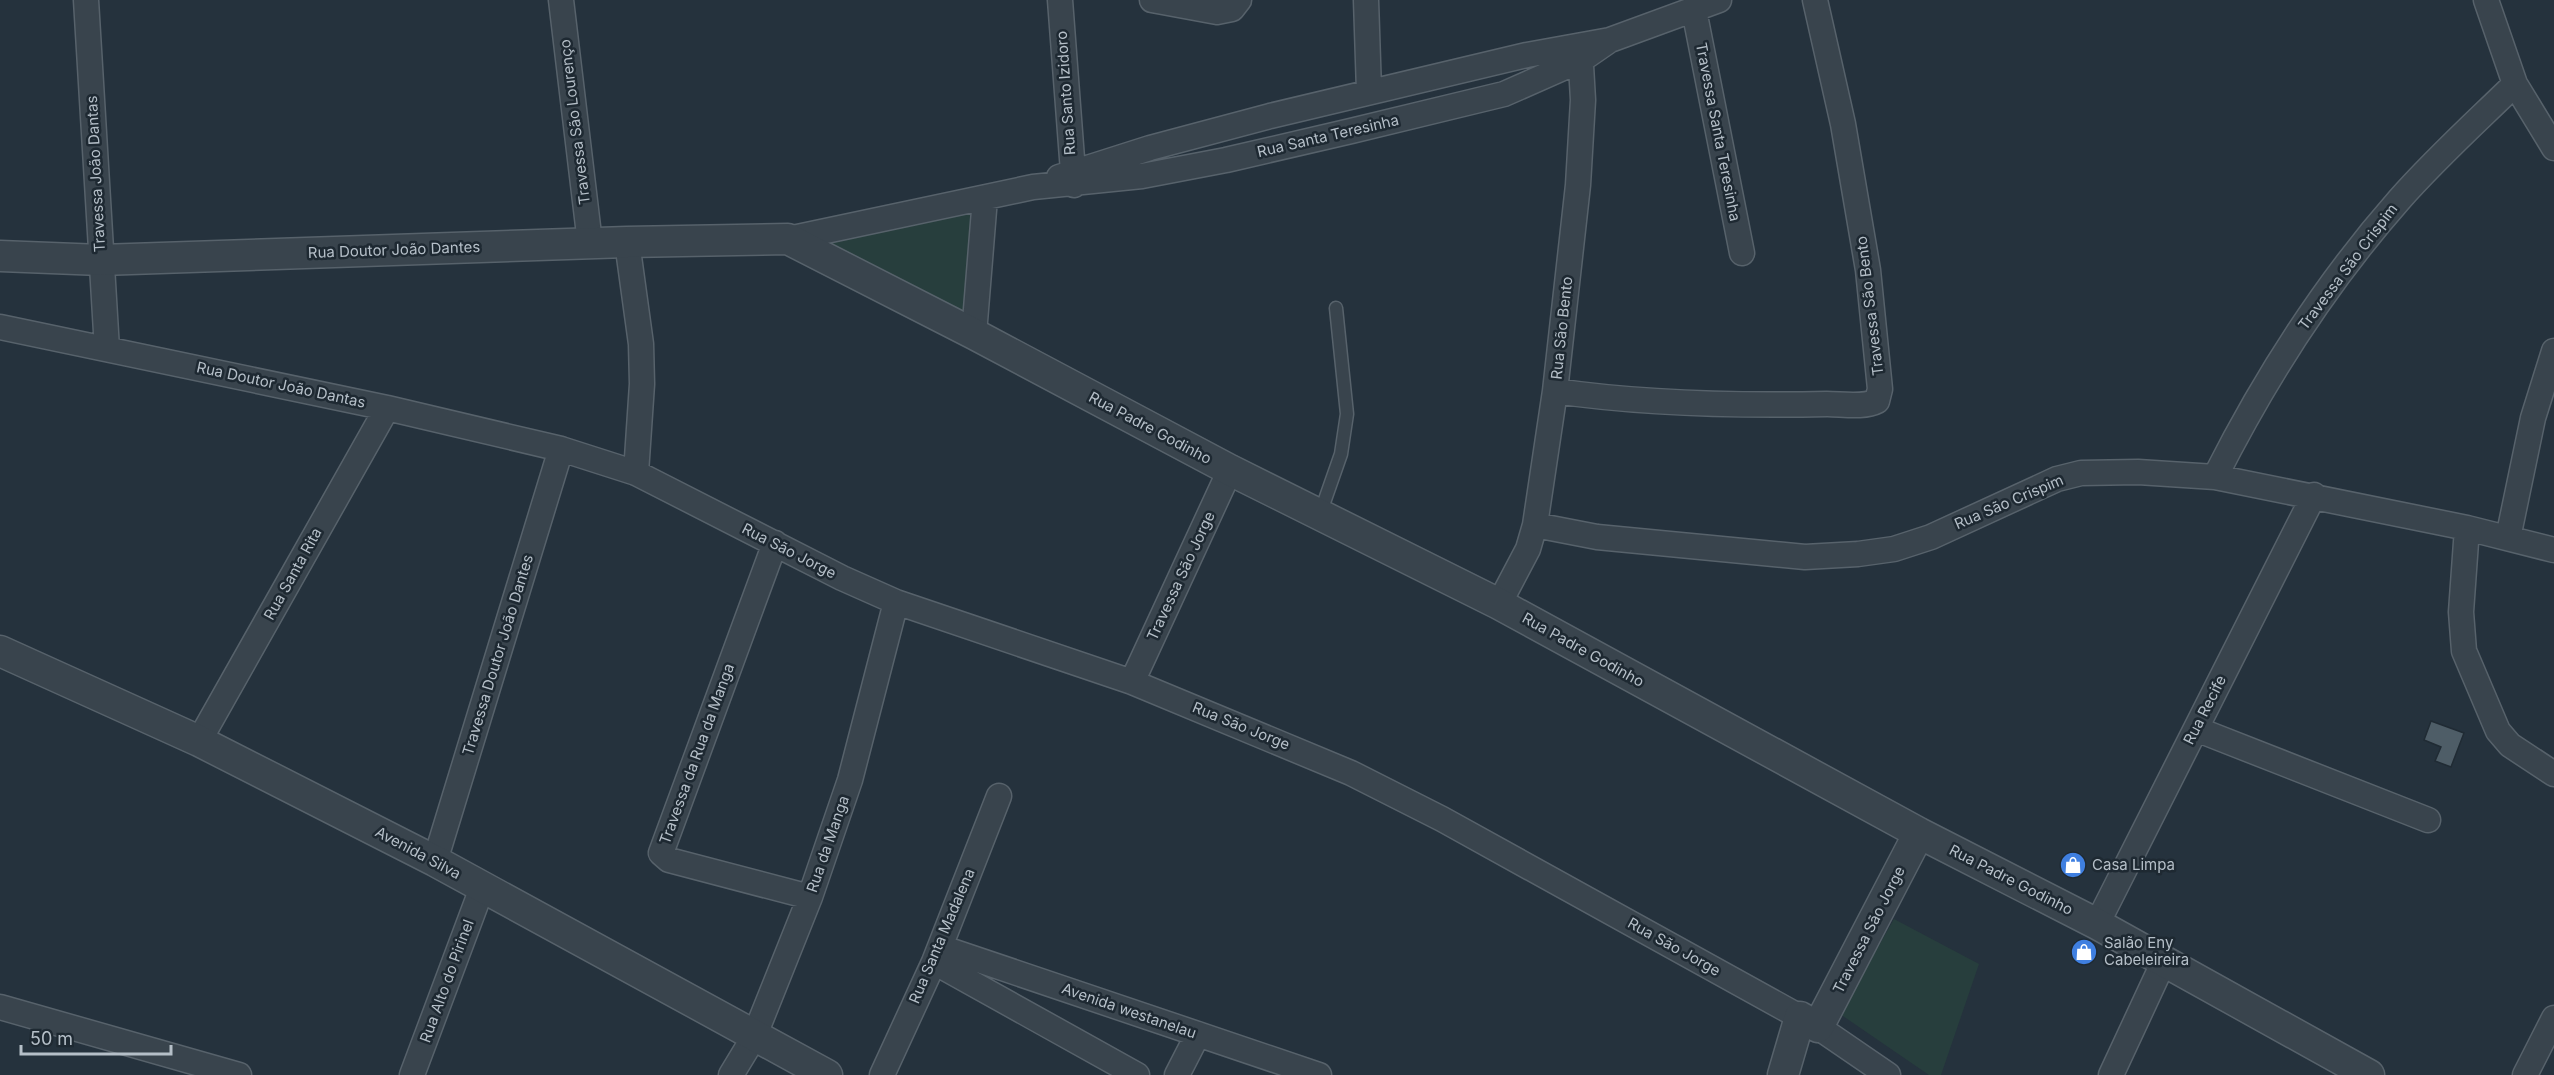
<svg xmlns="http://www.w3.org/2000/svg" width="2554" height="1075" font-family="Inter,sans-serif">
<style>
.green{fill:#273e3d}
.building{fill:#4e5d67;stroke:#202b34;stroke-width:1.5}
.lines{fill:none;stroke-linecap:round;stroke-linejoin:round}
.service-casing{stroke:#57626b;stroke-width:15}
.minor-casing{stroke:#57626b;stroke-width:27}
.tertiary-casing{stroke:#57626b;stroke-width:33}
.service{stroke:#39444d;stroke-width:12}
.minor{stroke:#39444d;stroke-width:24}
.tertiary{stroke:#39444d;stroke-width:30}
.labels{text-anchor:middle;stroke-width:5;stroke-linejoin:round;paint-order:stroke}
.street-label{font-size:15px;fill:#b5bfc8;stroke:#1e2932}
.poi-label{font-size:15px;fill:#b5bfc8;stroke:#1e2932;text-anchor:start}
</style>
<rect width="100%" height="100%" fill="#25323d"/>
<path class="green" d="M976,206L968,325L810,242Z
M1894,919L1979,964L1941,1075H1929L1840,1014Z"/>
<path class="building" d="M2431,721L2464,733L2451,767L2435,761L2441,747L2424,740Z"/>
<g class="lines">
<g class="service-casing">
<path id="service" d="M1320,514L1341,454L1347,414L1336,308"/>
</g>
<g class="minor-casing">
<path id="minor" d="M86,0L107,349
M561,0L590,243
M1060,0L1074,185
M1152,0L1217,12L1232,9L1239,0
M1366,0L1369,91
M2486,0L2515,84L2554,148
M1694,10L1742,253
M1059,177L1150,148L1270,116L1527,55L1610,40L1719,0
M788,239L1033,187L1142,176L1226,160L1351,131L1504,94L1581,60L1610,40
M627,242L641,344L642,384L636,473
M0,327L387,408L561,449L636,473L842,578L896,602L1132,682L1351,773L1442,819L1800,1017
M974,334L985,198
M1555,391C1645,404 1736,406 1827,404C1842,404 1864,408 1877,401L1880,389L1868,270L1843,124L1815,0
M2215,477C2265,378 2325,284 2399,200C2435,159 2476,122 2515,84
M1535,525L1597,537L1805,557L1858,554L1894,549L1931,537L2057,479L2081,473L2138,472L2215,477L2467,528L2554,550
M2467,528L2461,612L2464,651L2498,731L2510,745L2554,774
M2508,538L2533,418L2554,351
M775,543L661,853L669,860L810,897
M1499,604L1528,549L1535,525L1555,391L1578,185L1583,100L1580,48
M1132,682L1230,470
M2196,729L2428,820
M199,741L387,408
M435,861L561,449
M2097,924L2314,495
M940,947L1319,1075
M934,962L1137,1075
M0,1007L239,1075
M1818,1027L1888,1075
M412,1075L482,888
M731,1075L754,1037L810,897L850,780L896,602
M882,1075L934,962L999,796
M1177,1075L1198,1034
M2111,1075L2164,961
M2525,1075L2554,1018"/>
</g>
<g class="tertiary-casing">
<path id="tertiary" d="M0,256L101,260L627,242L788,239L974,334L1230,470L1499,604L1919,833L2097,924L2369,1075
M0,651L199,741L435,861L827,1075
M1783,1075L1800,1017L1818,1027L1919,833"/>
</g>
<use href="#service" class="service"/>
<use href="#minor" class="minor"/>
<use href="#tertiary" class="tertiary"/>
</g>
<defs>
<g id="shop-disc" transform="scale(1.35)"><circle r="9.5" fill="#3f7fe0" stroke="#1e2932"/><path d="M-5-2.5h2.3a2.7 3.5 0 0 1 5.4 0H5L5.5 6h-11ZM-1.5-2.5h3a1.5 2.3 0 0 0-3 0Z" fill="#fff"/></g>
</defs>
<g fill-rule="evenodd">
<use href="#shop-disc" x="2073" y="865"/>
<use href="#shop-disc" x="2084" y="952"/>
</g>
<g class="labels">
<g class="street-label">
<text transform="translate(1066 93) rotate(-94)" y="5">Rua Santo Izidoro</text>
<text transform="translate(575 122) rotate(-97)" y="5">Travessa São Lourenço</text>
<text transform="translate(1718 132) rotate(79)" y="5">Travessa Santa Teresinha</text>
<text transform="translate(1328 136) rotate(-13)" y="5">Rua Santa Teresinha</text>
<text transform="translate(96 174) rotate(-93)" y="5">Travessa João Dantas</text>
<text transform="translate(394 250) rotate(-2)" y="5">Rua Doutor João Dantes</text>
<text transform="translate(2348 267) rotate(-53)" y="5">Travessa São Crispim</text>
<text transform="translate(1870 306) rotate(-97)" y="5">Travessa São Bento</text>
<text transform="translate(1562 328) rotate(-84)" y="5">Rua São Bento</text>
<text transform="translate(281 385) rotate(12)" y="5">Rua Doutor João Dantas</text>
<text transform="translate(1150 428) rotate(28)" y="5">Rua Padre Godinho</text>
<text transform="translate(2009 502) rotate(-23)" y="5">Rua São Crispim</text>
<text transform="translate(789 551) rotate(27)" y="5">Rua São Jorge</text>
<text transform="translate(293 574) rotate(-61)" y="5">Rua Santa Rita</text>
<text transform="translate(1181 576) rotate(-65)" y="5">Travessa São Jorge</text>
<text transform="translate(1583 650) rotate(29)" y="5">Rua Padre Godinho</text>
<text transform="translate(498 655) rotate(-73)" y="5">Travessa Doutor João Dantes</text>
<text transform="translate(2205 710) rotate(-63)" y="5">Rua Recife</text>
<text transform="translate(1241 726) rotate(22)" y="5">Rua São Jorge</text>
<text transform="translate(697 754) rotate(-70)" y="5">Travessa da Rua da Manga</text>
<text transform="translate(828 844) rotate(-71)" y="5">Rua da Manga</text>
<text transform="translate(418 853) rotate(28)" y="5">Avenida Silva</text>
<text transform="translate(2011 880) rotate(27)" y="5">Rua Padre Godinho</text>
<text transform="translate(1869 930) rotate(-63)" y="5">Travessa São Jorge</text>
<text transform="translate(942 936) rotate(-67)" y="5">Rua Santa Madalena</text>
<text transform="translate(1674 947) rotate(29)" y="5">Rua São Jorge</text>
<text transform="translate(447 981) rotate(-70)" y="5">Rua Alto do Pirinel</text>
<text transform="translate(1129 1011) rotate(19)" y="5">Avenida westanelau</text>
</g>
<g class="poi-label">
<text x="2092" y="870">Casa Limpa</text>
<text x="2104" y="948">Salão Eny<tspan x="2104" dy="17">Cabeleireira</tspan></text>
</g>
</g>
<path d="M21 1045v9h150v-9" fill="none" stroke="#b5bfc8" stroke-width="3"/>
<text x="30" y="1045" font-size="18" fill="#b5bfc8" stroke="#1e2932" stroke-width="4.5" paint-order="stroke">50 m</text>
</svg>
